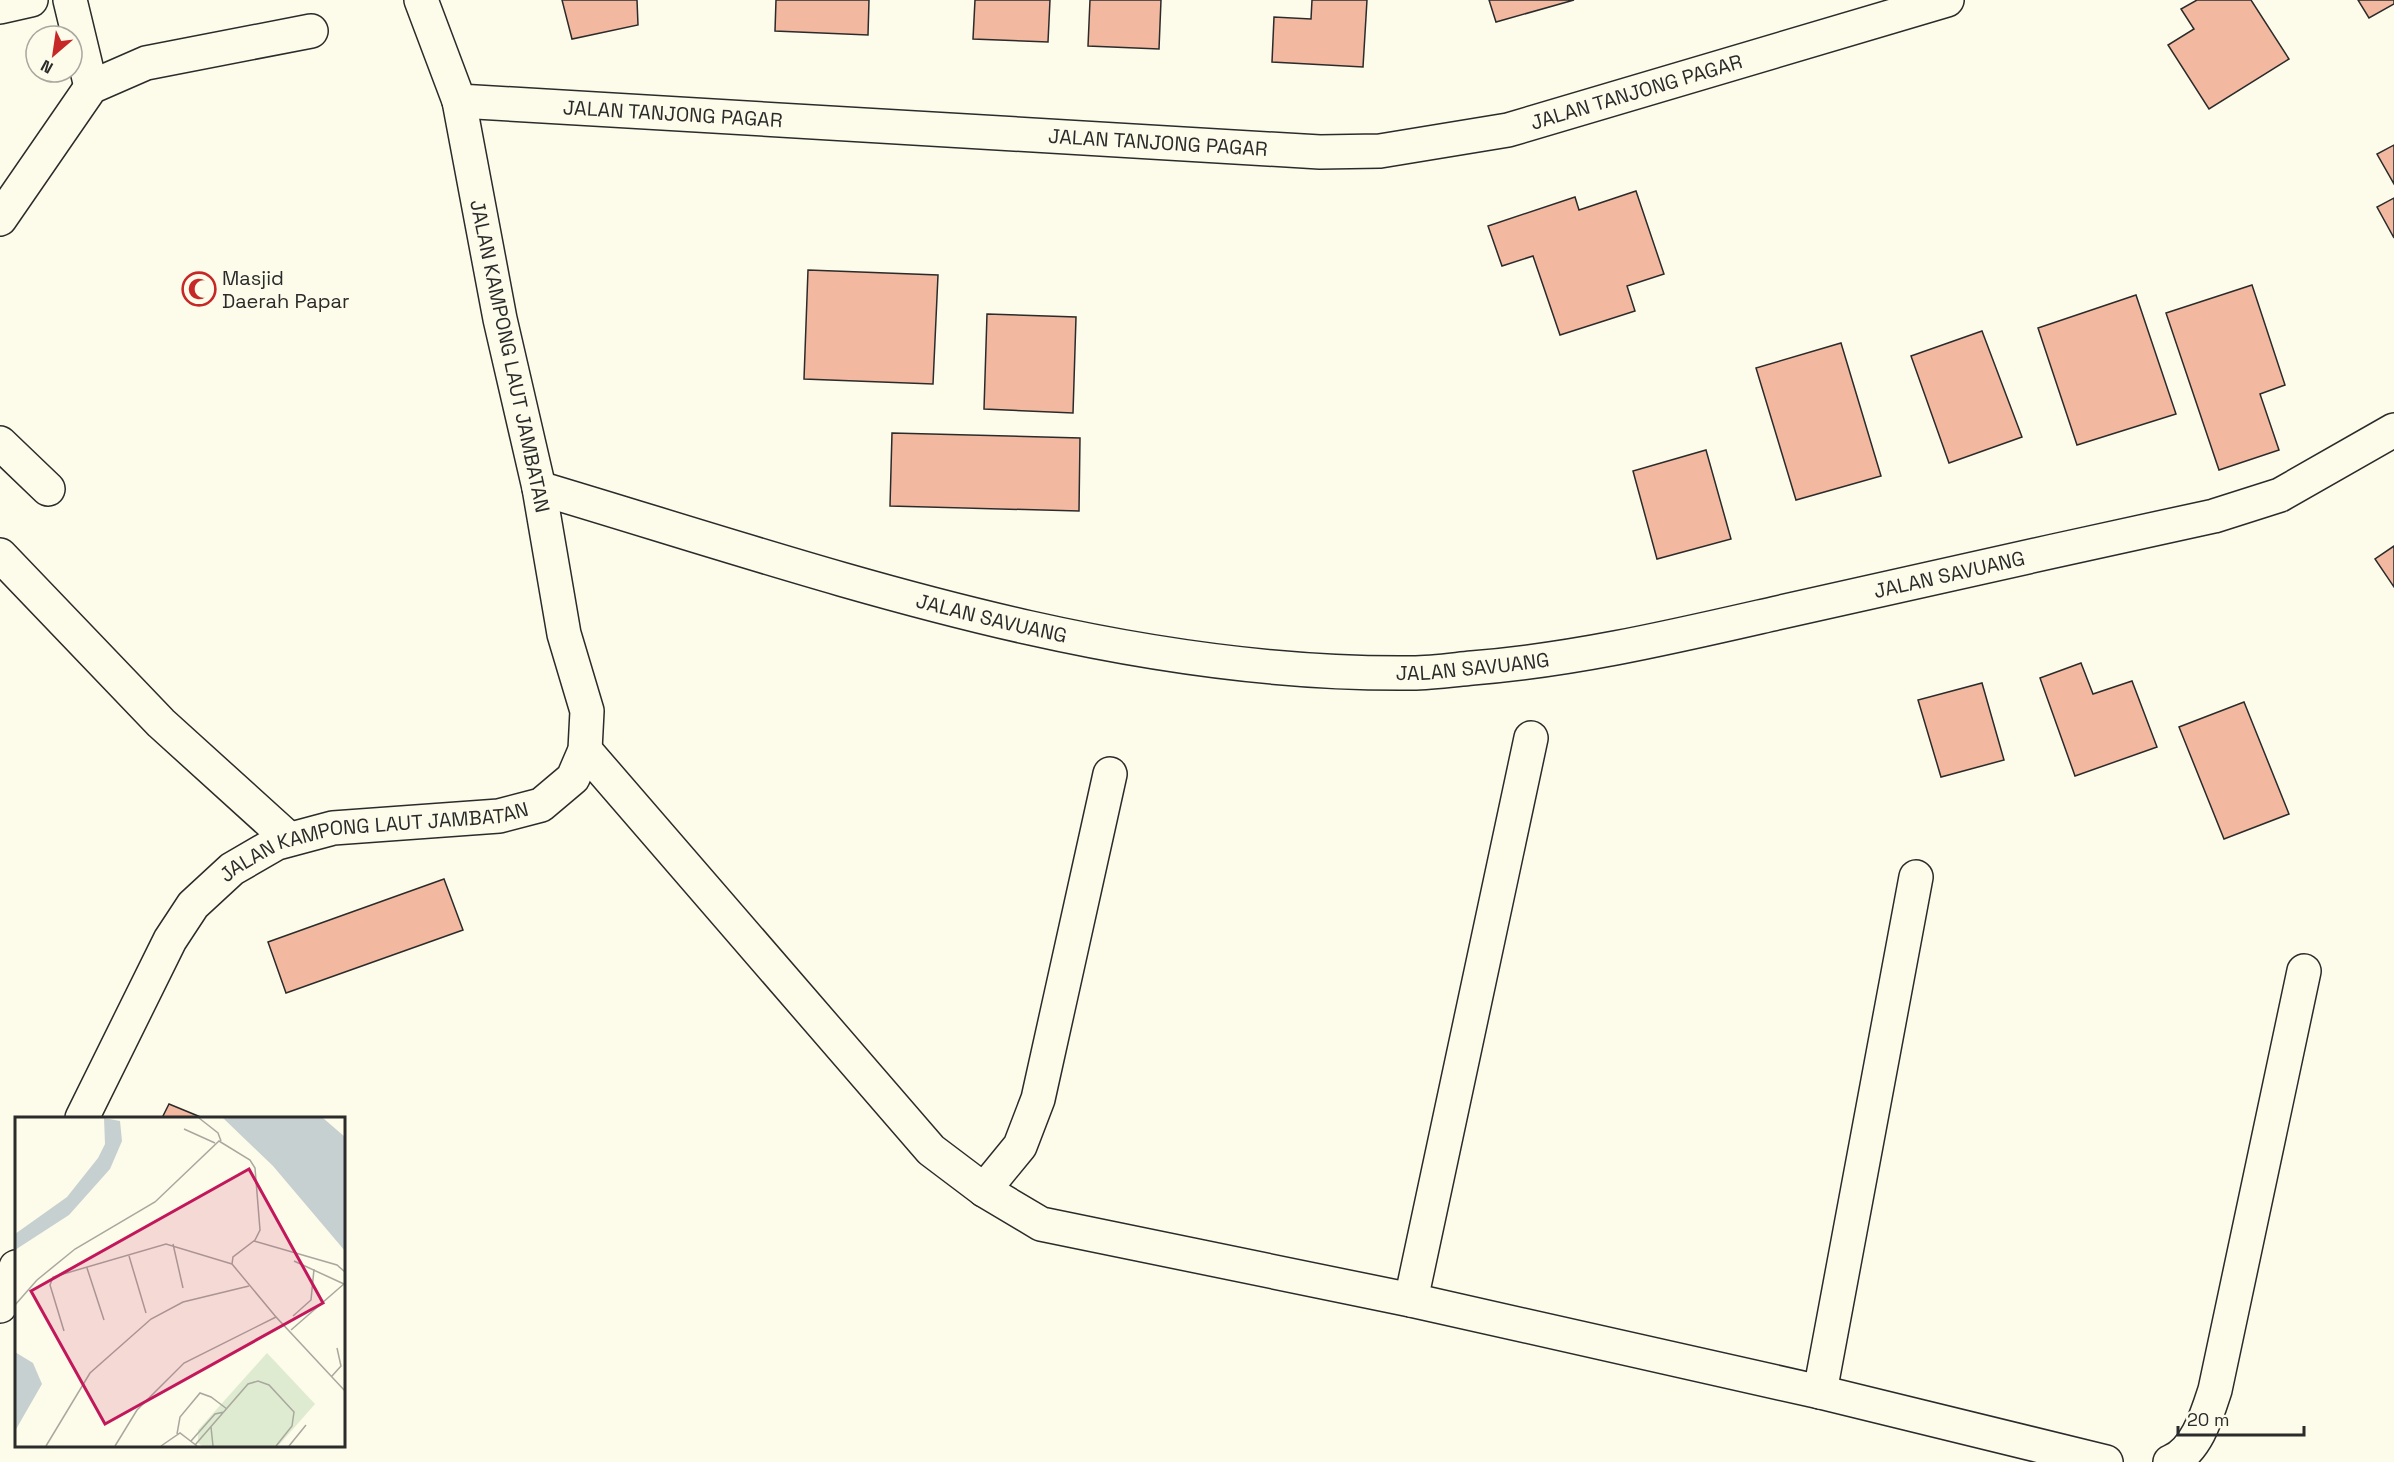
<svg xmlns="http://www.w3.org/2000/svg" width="2394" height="1462" font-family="'Space Grotesk',sans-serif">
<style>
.building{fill:#f2b8a0;stroke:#2b2b2b;stroke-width:1.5}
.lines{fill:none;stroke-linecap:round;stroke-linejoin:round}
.minor-casing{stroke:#2b2b2b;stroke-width:36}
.major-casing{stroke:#2b2b2b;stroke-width:36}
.minor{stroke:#fdfbea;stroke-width:33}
.major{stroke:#fdfbea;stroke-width:33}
.labels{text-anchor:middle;stroke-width:4.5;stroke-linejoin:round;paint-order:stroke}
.street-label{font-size:20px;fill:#2b2b2b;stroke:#fdfbea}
.poi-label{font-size:20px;fill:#2b2b2b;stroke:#fdfbea;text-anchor:start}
.inset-road{fill:none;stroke:#a9a89e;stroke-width:1.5}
.view{fill:#c2185b;fill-opacity:0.15;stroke:#c2185b;stroke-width:3}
.inset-edge{fill:none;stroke:#2b2b2b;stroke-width:3}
</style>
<rect width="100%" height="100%" fill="#fdfbea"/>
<path class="building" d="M562,0H637L638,25L572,39Z
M776,0H869L868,35L775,31Z
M975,0H1050L1048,42L973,39Z
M1090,0H1161L1159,49L1088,46Z
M1312,0H1367L1363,67L1272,62L1274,17L1311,19Z
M1489,0H1574L1496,22Z
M2197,0H2251L2289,59L2209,109L2168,45L2194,29L2181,9Z
M2358,0H2394V4L2369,18Z
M2394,145V184L2377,154Z
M1636,191L1664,274L1627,286L1635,311L1560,335L1533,256L1502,266L1488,226L1575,197L1579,210Z
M2394,198V238L2377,207Z
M808,270L938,275L933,384L804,379Z
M2252,285L2285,385L2260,394L2279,450L2219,470L2166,313Z
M2136,295L2176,414L2077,445L2038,328Z
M987,314L1076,317L1073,413L984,409Z
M1982,331L2022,437L1949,463L1911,356Z
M1841,343L1881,476L1796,500L1756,368Z
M892,433L1080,438L1079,511L890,506Z
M1706,450L1731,539L1657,559L1633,471Z
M2394,546V587L2375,559Z
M2081,663L2093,694L2132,681L2157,747L2075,776L2040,678Z
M1982,683L2004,760L1941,777L1918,700Z
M2244,702L2289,814L2224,839L2179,727Z
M444,879L463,930L286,993L268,942Z
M169,1104L203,1118H162Z"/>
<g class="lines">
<g class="minor-casing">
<g id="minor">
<path d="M70,0L91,87"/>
<path d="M0,7L31,0"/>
<path d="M0,219L91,87L146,63L311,31"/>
<path d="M0,443L48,489"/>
<path id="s1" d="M539,488C824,573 1110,676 1412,673C1432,673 1452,670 1472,668C1575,660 1676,636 1777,613C1923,581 2068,547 2214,516L2280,495L2394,430"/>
<path d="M0,555L161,723L289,839"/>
<path d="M585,750L931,1150L984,1190L1041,1224L1411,1300L1820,1392L2106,1462"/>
<path id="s2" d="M82,1118L170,940L193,905L232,869L277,843L333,828L499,816L541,805L573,778L585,750L587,711L564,634L539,488L500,319L459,101"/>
<path d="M984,1190L1020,1146L1038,1099L1110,774"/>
<path d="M1411,1300L1531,738"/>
<path d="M0,1306L16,1267"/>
<path d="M1820,1392L1916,877"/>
<path d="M2170,1462C2196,1452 2207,1415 2215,1390L2304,971"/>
</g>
</g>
<g class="major-casing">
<g id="major">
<path id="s3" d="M421,0L459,101L1320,152L1380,151L1508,130L1947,0"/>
</g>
</g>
<use href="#minor" class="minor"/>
<use href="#major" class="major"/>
</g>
<defs>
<g id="mosque-ring" transform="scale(1.725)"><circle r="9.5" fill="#fdfbea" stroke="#c62828" stroke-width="1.5"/><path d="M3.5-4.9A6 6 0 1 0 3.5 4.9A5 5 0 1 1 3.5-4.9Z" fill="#c62828"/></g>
</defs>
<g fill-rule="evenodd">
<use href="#mosque-ring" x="199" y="289"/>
</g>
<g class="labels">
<g class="street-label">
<text dy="7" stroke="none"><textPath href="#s3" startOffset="1294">JALAN TANJONG PAGAR</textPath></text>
<text dy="7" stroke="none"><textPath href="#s3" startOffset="322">JALAN TANJONG PAGAR</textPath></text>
<text dy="7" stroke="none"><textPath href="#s3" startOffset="808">JALAN TANJONG PAGAR</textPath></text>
<text transform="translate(510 356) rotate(78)" y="7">JALAN KAMPONG LAUT JAMBATAN</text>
<text dy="7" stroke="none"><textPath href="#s1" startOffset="1443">JALAN SAVUANG</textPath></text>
<text dy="7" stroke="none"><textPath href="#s1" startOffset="471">JALAN SAVUANG</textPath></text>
<text dy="7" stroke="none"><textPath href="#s1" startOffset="957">JALAN SAVUANG</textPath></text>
<text dy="7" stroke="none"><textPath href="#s2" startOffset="440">JALAN KAMPONG LAUT JAMBATAN</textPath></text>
</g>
<g class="poi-label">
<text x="222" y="285">Masjid<tspan x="222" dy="23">Daerah Papar</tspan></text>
</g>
</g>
<g transform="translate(15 1117)">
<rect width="330" height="330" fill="#fdfbea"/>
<path d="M252,236L300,287L263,329H187L183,326V313Z" fill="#deebd1"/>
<path d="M89,1L105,4L107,24L95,52L54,98L0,133V117L52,80L83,41L90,27ZM208,1H308L330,20V134L258,49ZM0,235L18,246L27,267L0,314Z" fill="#c7d0d0"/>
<path class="inset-road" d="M184,1L203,16L206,24M169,12L200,26M239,124L322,148L330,155M158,127L168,171M114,139L131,196M279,144L329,167M72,151L89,203M0,188L22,163L60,132L140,85L204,24L235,43L240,51L245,113L240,123L218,140L217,147L261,200M278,199L296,183L299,152M276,213L330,166M49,214L35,168L38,160L151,127L217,147M317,259L326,249L322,231M196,310L198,329M162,317L165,300L185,276L196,280L212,292M176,324L200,297L209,295M180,328L233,267L243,264L254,268L279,295L277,309L261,329M31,329L75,256L136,202L168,185L234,169M100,329L122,293L169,246L261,200L330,274M146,329L165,316L182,329M274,329L291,308"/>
<path class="view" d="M234,52L308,186L90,307L16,174Z"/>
<rect width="330" height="330" class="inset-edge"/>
</g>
<g transform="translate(54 54) rotate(209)"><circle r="28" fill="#fdfbea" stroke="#a9a89e" stroke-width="1.5"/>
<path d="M0-4.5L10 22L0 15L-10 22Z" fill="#c62828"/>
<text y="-9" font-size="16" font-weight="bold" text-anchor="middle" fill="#2b2b2b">N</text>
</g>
<path d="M2178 1426v9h126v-9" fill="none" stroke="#2b2b2b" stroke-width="3"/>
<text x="2187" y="1426" font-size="18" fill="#2b2b2b" stroke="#fdfbea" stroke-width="4.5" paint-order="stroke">20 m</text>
</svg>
